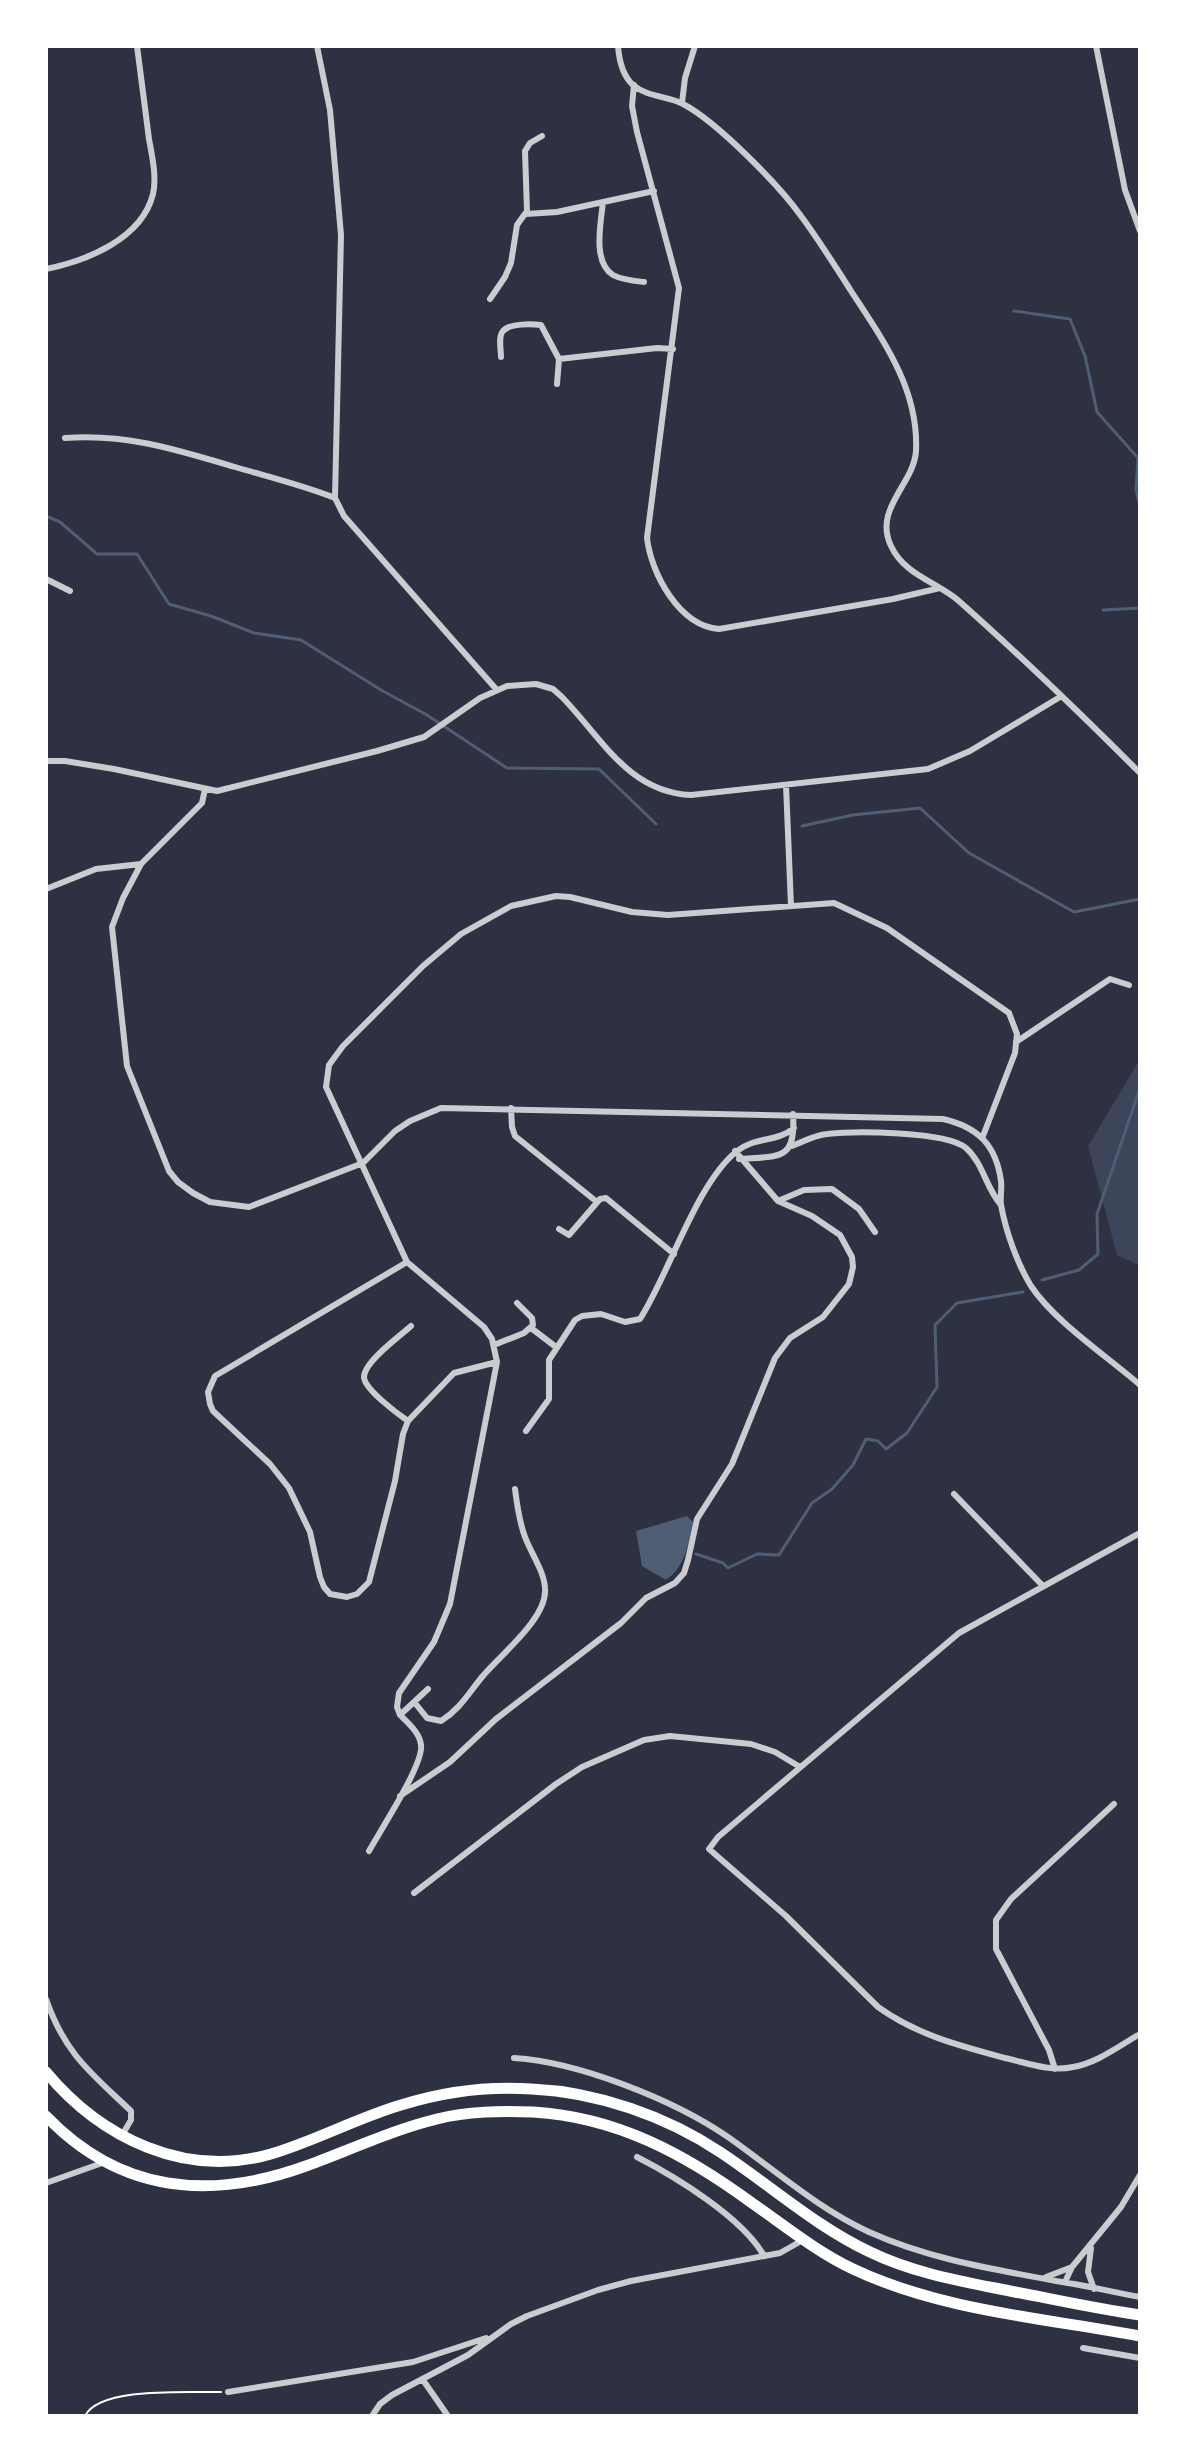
<svg xmlns="http://www.w3.org/2000/svg" width="1186" height="2462" font-family="'Golos Text',sans-serif">
<style>
.green{fill:#3c4559}
.water{fill:#4f5d75}
.lines{fill:none;stroke-linecap:round;stroke-linejoin:round}
.stream{stroke:#4f5d75;stroke-width:3}
.path{stroke:#fff;stroke-width:2}
.minor{stroke:#caccd0;stroke-width:6}
.motorway{stroke:#fff;stroke-width:11}
</style>
<rect width="100%" height="100%" fill="#2d3142"/>
<path class="green" d="M1140,1059V1266L1117,1255L1088,1146Z"/>
<path class="water" d="M687,1516L693,1522C688,1544 686,1566 666,1580L642,1566L636,1531Z"/>
<g class="lines">
<path class="stream" d="M1014,311L1070,319L1085,356L1097,412L1138,458L1136,490L1140,506
M46,516L60,522L97,554H137L169,604L211,616L254,633L301,640L381,690L427,715L507,768L599,769L656,824
M1103,610L1140,608
M802,826L853,815L920,808L969,853L1074,912L1140,899
M1042,1280L1079,1270L1098,1254L1097,1214L1140,1088
M696,1554L723,1563L728,1568L757,1554L779,1555L812,1503L832,1489L853,1465L866,1439L878,1441L886,1449L907,1433L937,1387L935,1325L957,1303L1023,1292"/>
<path class="path" d="M85,2416C100,2386 190,2393 221,2392"/>
<path class="minor" d="M317,46L330,110L341,235L335,498L344,516L496,689
M618,46C619,59 623,76 633,85C647,97 667,96 683,104C716,121 779,185 801,216C819,240 835,266 851,291C883,340 919,389 916,451C914,484 873,509 891,546C905,576 938,582 960,602C1022,657 1082,715 1140,773
M1096,46L1125,190L1140,231
M634,85L632,106L637,132L679,288L647,538C651,573 679,626 719,629L893,599L940,588
M682,103L685,78L695,46
M603,202C601,222 592,262 613,275C622,280 634,281 644,282
M526,214L557,212L654,191
M46,269C86,261 142,239 153,194C157,177 152,156 149,139C145,108 141,77 137,46
M490,299L505,277L511,263L517,225L527,211L525,151L530,143L542,136
M501,357C501,350 498,336 503,331C510,323 532,324 541,325L559,359L557,384
M559,359L657,348L673,349
M65,438C125,433 178,450 235,467C269,477 302,485 335,498
M46,579L70,591
M46,761H65L114,769L217,791L377,751L424,737L480,698L507,686L536,684L553,689L562,697C601,737 628,792 691,795L928,769L970,751L1060,697
M786,785L791,906
M205,789L202,803L141,864L123,898L112,927L127,1066L169,1171L178,1182L193,1193L210,1202L249,1207L363,1163L395,1131L410,1121L441,1108L943,1119C978,1127 996,1145 1001,1181C1002,1189 1000,1197 1001,1205C1006,1232 1017,1263 1031,1286C1054,1321 1108,1357 1140,1385
M46,889L96,869L141,864
M1016,1042L1110,979L1129,985
M511,1108L512,1127L515,1136L597,1202
M792,1146C803,1142 814,1135 827,1134C854,1131 946,1131 966,1148C983,1163 986,1188 1001,1205
M739,1159C780,1156 796,1161 793,1114
M778,1201L804,1190L832,1189L859,1209L875,1232
M559,1229L569,1235L600,1199L606,1198L674,1254
M407,1262L215,1376L208,1392L210,1404L213,1411L270,1464L289,1488L310,1532L320,1577L324,1587L330,1594L347,1597L357,1594L369,1582L395,1481L403,1434L408,1421L454,1373L497,1362
M531,1328L556,1347
M494,1345L524,1333L533,1325L532,1318L517,1303
M408,1421C398,1414 364,1389 364,1377C364,1362 400,1336 411,1326
M526,1431L549,1399V1360L575,1320L582,1316L601,1314L625,1322L640,1319C670,1272 696,1184 737,1151C754,1137 778,1142 794,1128
M954,1494L1043,1586
M1140,1533L959,1633L718,1837L709,1849L786,1916L878,2007C917,2035 960,2046 1005,2058C1027,2063 1050,2072 1073,2067C1097,2063 1119,2046 1140,2034
M415,1703L427,1718L441,1721C460,1709 468,1694 482,1677C500,1655 548,1618 545,1588C544,1571 531,1553 525,1537C519,1521 517,1505 515,1489
M400,1715L397,1707L399,1693L434,1642L450,1604L497,1362L492,1339L484,1327L407,1262L326,1087L329,1065L343,1046L423,966L461,934L511,906L556,896L570,897L632,912L668,915L834,903L887,928L1009,1013L1017,1034L1015,1053L983,1136
M400,1715L428,1689
M400,1796L450,1762L496,1719L621,1623L646,1598L675,1583L684,1573L688,1560L697,1519L732,1464L775,1358L790,1338L823,1317L849,1284L853,1267L852,1257L840,1235L812,1216L778,1201L735,1151
M369,1851C380,1831 424,1764 421,1745C420,1733 408,1723 400,1715
M414,1893L556,1784L582,1767L644,1740L670,1736L751,1744L775,1752L800,1767
M46,1999C65,2054 91,2073 131,2111V2120L121,2137
M514,2058C579,2062 674,2100 728,2137C775,2170 817,2208 869,2232C929,2259 992,2269 1056,2281C1084,2285 1112,2292 1140,2297
M1055,2069L1049,2050L996,1949V1920L1011,1899L1114,1804
M637,2157C676,2177 743,2218 764,2256
M46,2183L105,2162
M1091,2248L1088,2272L1094,2289
M1046,2277L1072,2267
M1065,2282L1072,2267L1121,2207L1140,2175
M1083,2348L1140,2358
M423,2380L448,2416
M228,2392L413,2362L486,2338
M372,2416L380,2404L392,2395L468,2355L511,2324L527,2316L598,2290L631,2281L780,2253L803,2240"/>
<path class="motorway" d="M46,2072C101,2138 185,2179 271,2154C315,2141 357,2118 401,2105C442,2092 489,2086 532,2089C597,2092 666,2116 720,2152C770,2185 815,2226 870,2252C915,2274 966,2282 1015,2292C1057,2300 1098,2309 1140,2315
M46,2116C120,2193 209,2201 306,2166C350,2150 392,2130 437,2119C468,2111 501,2111 533,2112C617,2117 685,2154 752,2203C785,2226 817,2252 853,2269C942,2311 1044,2318 1140,2336"/>
</g>
<rect width="1186" height="2462" fill="none" stroke="#ffffff" stroke-width="96"/>
</svg>
